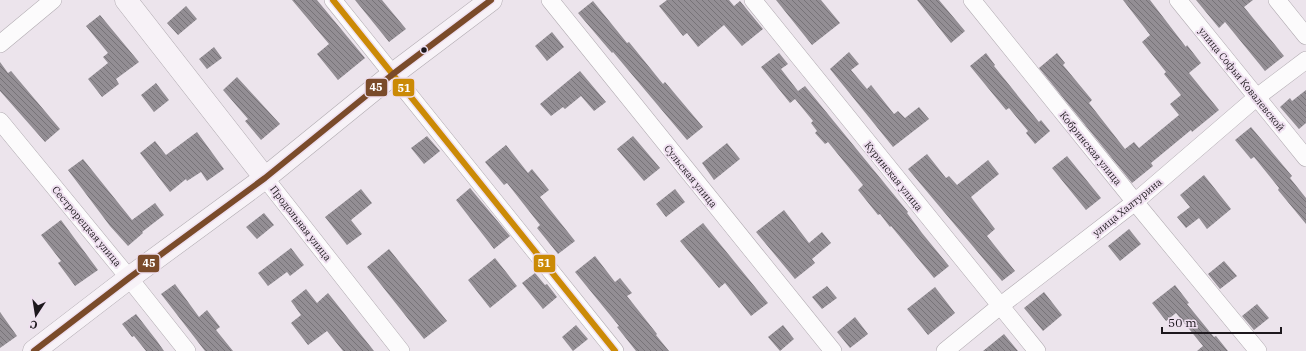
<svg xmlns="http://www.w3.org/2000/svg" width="1306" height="351" font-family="'IBM Plex Serif',serif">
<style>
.building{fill:url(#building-back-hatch)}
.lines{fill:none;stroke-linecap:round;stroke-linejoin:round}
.street-casing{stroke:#b1abb1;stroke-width:18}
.secondary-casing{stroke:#b1abb1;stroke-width:23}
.street{stroke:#fcfbfc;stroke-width:17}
.secondary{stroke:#f7f2f7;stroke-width:22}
.bus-1-casing{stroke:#efe0f0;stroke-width:9}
.bus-2-casing{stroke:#efe0f0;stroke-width:9}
.bus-1{stroke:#cb8a06;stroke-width:6}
.bus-2{stroke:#7a4b2a;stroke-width:6}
.bus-dot{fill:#1d181d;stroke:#efe0f0;stroke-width:1.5}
.labels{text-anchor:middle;stroke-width:4;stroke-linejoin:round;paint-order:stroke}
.street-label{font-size:10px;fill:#1d181d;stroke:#efe0f0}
.line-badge{stroke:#efe0f0;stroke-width:1.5}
.badge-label{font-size:11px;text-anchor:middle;font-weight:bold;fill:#fff}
</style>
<defs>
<pattern id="building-back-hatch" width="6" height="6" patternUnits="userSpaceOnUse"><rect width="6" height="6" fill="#938e94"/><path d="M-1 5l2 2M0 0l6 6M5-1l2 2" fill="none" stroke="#777378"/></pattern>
</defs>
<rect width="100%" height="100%" fill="#ece4ec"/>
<path class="building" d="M292,0H317L365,58L338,80L317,54L329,44Z
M355,0H382L406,29L389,42Z
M667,0H729L734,6L740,1L763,29L742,46L724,25L698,47L687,33L683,36L659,6Z
M776,0H821L840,23L812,45Z
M917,0H939L965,31L951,43Z
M1123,0H1150L1186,47L1187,45L1201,63L1189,73L1219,110L1192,132L1191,130L1151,163L1153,166L1132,183L1039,68L1057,53L1065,63L1063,65L1092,100L1089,103L1125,149L1134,142L1139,148L1179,115L1170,104L1181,95L1164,74L1166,72L1142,42L1150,35Z
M1196,0H1253L1244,7L1284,56L1265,71L1225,22L1219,28Z
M593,1L627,43L629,42L663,84L665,82L703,127L687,140L613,52L612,53L578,13Z
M186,6L197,19L178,35L167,23Z
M100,15L139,62L116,79L119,84L102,97L88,79L108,63L103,57L108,53L86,26Z
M552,32L564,47L547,61L535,46Z
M214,47L222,58L207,69L199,59Z
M849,52L859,64L851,70L867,89L871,85L894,114L898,111L905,118L919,107L929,119L893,147L830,69Z
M779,53L788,64L781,69L798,91L805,86L908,212L907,213L922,233L949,266L934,278L891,226L890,227L880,214L878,215L858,190L863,185L828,142L825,144L815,133L817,131L811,123L813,121L795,99L790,103L761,67Z
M986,53L995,65L994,66L1039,122L1041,120L1050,131L1035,144L1026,133L1028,131L1009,108L1006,110L970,66Z
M0,62L8,73L11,71L60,129L45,142L0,91Z
M580,71L606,102L594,111L581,96L565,109L563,107L551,116L540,104Z
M237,77L280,124L261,140L245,121L248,119L223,90Z
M156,83L169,100L154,112L141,95Z
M1306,90V123L1299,129L1280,107L1290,98L1292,101Z
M1251,127L1292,176L1290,178L1306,198V224L1278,190L1279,188L1254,157L1251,159L1235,140Z
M197,132L224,169L207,181L201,172L187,181L186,179L170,192L140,153L155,141L166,155Z
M427,136L440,151L424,164L411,148Z
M633,136L660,168L644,181L617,149Z
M727,143L740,159L714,180L702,163Z
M506,145L528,173L532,169L549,190L540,197L575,241L558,254L537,228L540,225L507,183L504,185L485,162Z
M927,154L946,178L949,176L957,185L988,160L999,174L971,197L995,229L987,236L1015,271L1002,281L908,169Z
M1067,156L1101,198L1086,210L1052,168Z
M83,159L132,220L155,203L164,215L142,232L143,233L128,246L110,226L68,170Z
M1204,175L1231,209L1207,229L1199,218L1186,228L1177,217L1190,207L1180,195Z
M470,188L510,236L494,249L456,200Z
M361,189L372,203L351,220L362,234L347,245L325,217Z
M675,189L685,202L666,217L656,204Z
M784,210L809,243L822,232L831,243L812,259L815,263L795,279L756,232Z
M264,213L274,225L257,239L246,227Z
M61,220L98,270L75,286L58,263L61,261L41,235Z
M703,223L768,303L751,316L725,283L719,288L680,241Z
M1129,229L1141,244L1120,261L1108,246Z
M291,248L304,265L290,276L287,272L268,286L258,273Z
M389,249L447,321L424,339L367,267Z
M595,256L615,282L620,278L632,293L627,296L657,334L656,335L669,351H636L617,327L619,326L575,272Z
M495,258L517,286L490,308L468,280Z
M1224,261L1237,276L1220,289L1208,274Z
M535,273L545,285L547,284L557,297L543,309L522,283Z
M175,284L199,317L207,310L220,327L216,330L233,351H205L161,294Z
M1175,285L1189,303L1187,304L1214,337L1216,336L1228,351H1197L1203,346L1176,313L1166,321L1152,303Z
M827,286L837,298L822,309L812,297Z
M935,287L955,313L928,335L907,309Z
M306,289L317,303L328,293L374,351H343L327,331L308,345L291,323L301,315L291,301Z
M1044,292L1062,315L1043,331L1024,308Z
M1257,304L1269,318L1254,330L1242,316Z
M0,312L17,336L0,348Z
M136,314L157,341L164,351H146L134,336L132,337L122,324Z
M855,317L868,334L850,348L837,332Z
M576,325L588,339L573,351L562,337Z
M783,325L794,339L780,351L768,337Z
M1004,334L1018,351H983Z"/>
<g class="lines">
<g class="street-casing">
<path id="street" d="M333,0L615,351
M550,0L833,351
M753,0L1037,351
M972,0L1135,202L1258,351
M1178,0L1306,158
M1277,0L1306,36
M0,44L53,0
M0,121L129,278L187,351
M265,178L401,351
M945,351L1000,306L1135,202L1257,97L1306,60"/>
</g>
<g class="secondary-casing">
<path id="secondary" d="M126,0L265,178
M34,351L129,278L265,178L393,74L491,0"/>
</g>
<use href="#street" class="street"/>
<use href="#secondary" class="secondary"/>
<g class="bus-1-casing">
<path id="bus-1" d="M333,0L615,351"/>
</g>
<g class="bus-2-casing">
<path id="bus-2" d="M34,351L129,278L265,178L393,74L491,0"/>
</g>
<use href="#bus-1" class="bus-1"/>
<use href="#bus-2" class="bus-2"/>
</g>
<circle class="bus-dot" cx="424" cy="50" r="3.5"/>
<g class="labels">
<g class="street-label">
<text transform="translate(1242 79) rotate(51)" y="4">улица Софьи Ковалевской</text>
<text transform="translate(1091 148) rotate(51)" y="4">Кобринская улица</text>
<text transform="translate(691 176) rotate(51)" y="4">Сульская улица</text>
<text transform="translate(894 176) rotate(51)" y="4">Куринская улица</text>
<text transform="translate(1127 207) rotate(-39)" y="4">улица Халтурина</text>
<text transform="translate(301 223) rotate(52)" y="4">Продольная улица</text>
<text transform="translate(87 226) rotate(50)" y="4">Сестрорецкая улица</text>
</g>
</g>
<g class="line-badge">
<rect x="365" y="78" width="23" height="19" rx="4" fill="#7a4b2a"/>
<rect x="392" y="78" width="23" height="19" rx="4" fill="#cb8a06"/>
<rect x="533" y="254" width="23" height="19" rx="4" fill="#cb8a06"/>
<rect x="137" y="254" width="23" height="19" rx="4" fill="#7a4b2a"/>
</g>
<g class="badge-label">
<text x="376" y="91">45</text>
<text x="404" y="92">51</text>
<text x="544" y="267">51</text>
<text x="149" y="267">45</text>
</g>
<g transform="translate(36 315) rotate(192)" stroke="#efe0f0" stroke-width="3" paint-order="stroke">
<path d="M0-3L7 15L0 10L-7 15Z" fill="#1d181d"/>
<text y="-6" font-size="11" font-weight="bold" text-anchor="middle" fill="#1d181d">С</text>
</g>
<path d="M1162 327v6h119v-6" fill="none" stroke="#1d181d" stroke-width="2"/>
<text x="1168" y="327" font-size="12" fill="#1d181d" stroke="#efe0f0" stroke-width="3" paint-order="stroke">50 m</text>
</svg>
